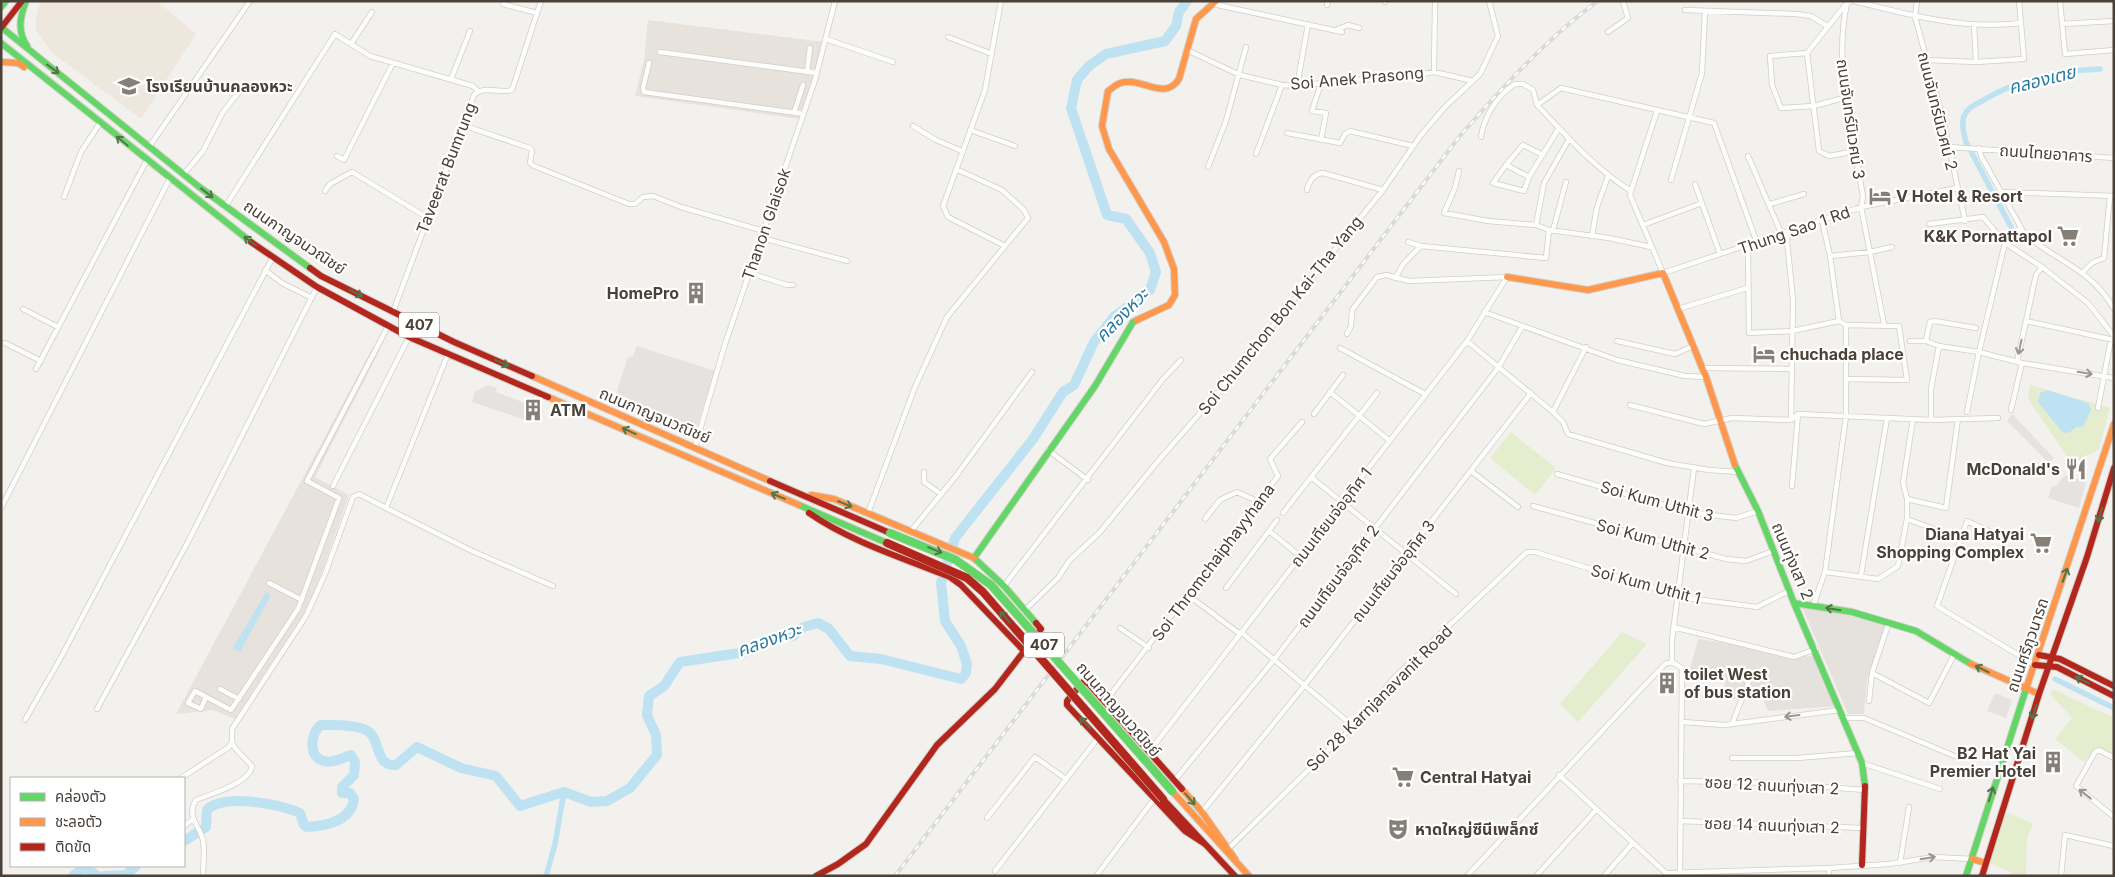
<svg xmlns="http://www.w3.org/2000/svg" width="2115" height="877" font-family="Inter,'Noto Sans Thai',sans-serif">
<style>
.residential{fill:#e7e2db}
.industrial{fill:#e5e1dd}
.education{fill:#eee7dd}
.green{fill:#e4edce}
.parking{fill:#e5e2df}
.water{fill:#bee2f1}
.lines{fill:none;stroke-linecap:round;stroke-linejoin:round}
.canal{stroke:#bee2f1;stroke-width:5.5}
.river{stroke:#bee2f1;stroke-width:10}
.street-casing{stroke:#d1cecb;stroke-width:6}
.fast-casing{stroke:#d4cfc6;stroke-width:8}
.slow-casing{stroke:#d4cfc6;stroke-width:8}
.jam-casing{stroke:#d4cfc6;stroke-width:8}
.street{stroke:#fdfdfc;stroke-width:4.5}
.fast{stroke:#63d668;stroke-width:6}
.slow{stroke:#ff974d;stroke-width:6}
.jam{stroke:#b3261e;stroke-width:6}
.rail-casing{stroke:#dadada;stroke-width:4}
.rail{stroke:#fff;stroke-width:2;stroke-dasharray:5.5;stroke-linecap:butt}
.fast-bridge-casing{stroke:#d5cbbb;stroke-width:9;stroke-linecap:butt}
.jam-bridge-casing{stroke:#d5cbbb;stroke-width:9;stroke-linecap:butt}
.fast-bridge{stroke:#63d668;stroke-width:8}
.jam-bridge{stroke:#b3261e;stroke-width:8}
.oneway{stroke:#537549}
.oneway2{stroke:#9b9690}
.labels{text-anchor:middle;stroke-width:4.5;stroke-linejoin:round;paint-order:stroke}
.shield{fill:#fff;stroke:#807a74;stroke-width:1}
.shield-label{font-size:15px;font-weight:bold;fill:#4a4138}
.street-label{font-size:16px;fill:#4a4138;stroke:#fff}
.poi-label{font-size:16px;font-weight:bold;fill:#4a4138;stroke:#fff;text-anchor:start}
.water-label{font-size:18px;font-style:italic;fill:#2a7aa0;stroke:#fff}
</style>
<rect width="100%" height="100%" fill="#f3f1ee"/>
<path class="residential" d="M648,20L824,42L800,119L635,96L644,60Z
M373,347L380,350L315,477L349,495L313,597L303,615L235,719L213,710L176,714Z"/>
<path class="industrial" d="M1802,607L1886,623L1867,680L1864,714H1848Z
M1698,639L1748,646L1792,658L1816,655L1838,706L1768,711L1763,700L1721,699L1726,679L1706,677L1705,672L1690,670Z"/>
<path class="education" d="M44,1H157L196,34L141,119L51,52L36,30V17L40,3Z"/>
<path class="green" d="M2030,385L2110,408L2099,449L2080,460L2068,458L2028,399Z
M1511,432L1556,468L1535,495L1490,458Z
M1622,632L1647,644L1578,722L1560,704Z
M2053,689L2114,718V756L2096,747L2084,762L2055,739L2072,718L2050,694Z
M2007,812L2033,824L2027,839L2026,876H2011V872L1989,863Z"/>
<path class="parking" d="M637,346L715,371L695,432L690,430L689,435L680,432L681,427L668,423L665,426L652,422L653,417L646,414L644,408L641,406L638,414L621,407L620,402L614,400L628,357L633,356Z
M488,385L497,388L496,392L543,410L538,424L472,402L475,392Z
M2012,414L2054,458L2049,463L2007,421Z
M2065,475L2086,482L2079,508L2048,498L2052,486H2056Z
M1995,693L2012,700L2006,718L1987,711Z"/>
<path class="water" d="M2047,390L2088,403L2091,409L2083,427H2076L2070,432L2063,433L2038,402L2040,393Z
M266,592L271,595L240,652L233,648Z"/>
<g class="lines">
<path class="canal" d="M2011,227L1966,142C1964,134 1961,124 1964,116C1967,108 1975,105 1982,101C2018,79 2058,71 2100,69
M2055,679L2114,708
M546,876L555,844L564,792"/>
<path class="river" d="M184,841L206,827L207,810C224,793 280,804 300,813L304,825L307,827C326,826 351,821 354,799L350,793H342V787L354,775L355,762L351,755C343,757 333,764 324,761C308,758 310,733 321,725C334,725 356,724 368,731C381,740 375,767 396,765L417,747L461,768L496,776L520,806L564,792L591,802L607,801L630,788L657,755L656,735L647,715L649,696L664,686L680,662L746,652L769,639L793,636L803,627L818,623L829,629L850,656L881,659L961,679L966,673L967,664L961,646L945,621L941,583L955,538L1033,439L1063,392L1074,385L1094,342L1115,316L1150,290L1156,272L1150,253L1126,219L1107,215L1071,108L1077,80L1089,66L1106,54L1165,41L1176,26L1179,12L1187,1
M73,876L85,867L98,876
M104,876L126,875L136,866"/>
<g class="street-casing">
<path id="street" d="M1001,1L985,90L943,206L948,217L1005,246
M1852,1L1847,3C1833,67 1853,134 1863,197L1861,207L1884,324
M1854,1C1909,15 1964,30 2021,23
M1917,1L1915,17L1943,119L1965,221
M2060,1L2065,54L2114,50
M1385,2V1
M503,4L537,13
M1213,4L1342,32
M1846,4L1807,53L1819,151L1829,156L1856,151
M1327,5L1328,1
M1685,10L1796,14L1811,16L1827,26
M2062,24L2114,21
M1974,25L1976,62
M1336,30L1348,25L1359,28
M1608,32L1628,18L1623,1
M948,37L992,54
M826,39L893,62
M351,44L372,12
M1187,50L1240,75L1282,85L1297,86L1350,80L1401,78L1434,72L1473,81
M660,52L817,73
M1807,53L1770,56L1772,85L1781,108L1814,106L1847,97
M1926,60L1976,62L2024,59L2019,1
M649,63L643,88L644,92L804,114
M807,72L810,48
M1434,72L1435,1
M451,79L470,31
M1297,86L1308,24
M1537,105C1567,136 1594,168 1631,191L1630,195L1663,273L1861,207L1957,188
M1537,105L1561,88L1714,123L1757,243
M794,113L803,85
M462,125L530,148L532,150L530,163L534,166L629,204H635L643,197L653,196L681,207L764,231
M913,126L936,140L962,151
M970,130L1015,146
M1287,133L1340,143L1345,134L1350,131L1413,146
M1481,137C1484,117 1497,95 1515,84H1523L1533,90L1537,105
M1321,140L1326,113L1312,111L1321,83
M149,147L250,1
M1949,147L2114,158
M1979,148L1981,156L2024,233C2056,262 2091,268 2114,309
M1256,154L1282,85
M337,156L344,160L393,63
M1748,156L1782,235
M1506,165L1523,145L1543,155
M1208,167L1226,121L1246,47
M1459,171L1455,188L1444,213L1488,221L1536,225L1549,230L1609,238L1651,247
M184,174L203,151L223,112L239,92
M1529,177L1506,165L1493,183L1524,191L1529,177L1559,128
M1671,180L1702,73L1705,11
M1695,184L1720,254
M1307,190C1309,181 1313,174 1323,173L1383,190
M325,191L330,184L352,172L428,218
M1631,191L1657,111
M2002,192L2114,196
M64,197L81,152L100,123
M1770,204L1804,194
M225,207L335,34L370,56L473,86L478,91
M1822,220L1830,256L1839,321
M1929,224L1983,217L2005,243L2042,267L2088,303L2114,336
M1536,225L1544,183L1569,139
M1643,225L1702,203
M1553,230L1566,182
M1788,233L1787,241L1793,300L1791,420
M1592,236L1597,207L1608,176
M762,238L847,261
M1408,242L1421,246L1546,258L1549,230
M1748,246L1749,333L1792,331L1839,321L1846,325L1899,326L1907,380L1846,379
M1830,256L1870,252L1892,247
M265,270L282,283L312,298
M2083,272L2092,263L2104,258L2110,196
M750,273L787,285H793
M1395,278L1404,263L1421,246
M23,309L58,327
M1678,309L1747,288
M393,312L474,95C483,85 500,94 512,90L541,1
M1484,312L1617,360L1685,376L1706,377
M2026,321L2114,340
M1347,334L1351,326L1352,310L1377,277L1386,275L1409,281L1507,277
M1467,341L1553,412L1563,422L1568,434L1667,463L1709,470L1739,472
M1617,341L1675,354L1691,347
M1910,341H1926L1939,346
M1926,341L1930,322L1935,321L1976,328
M5,343L41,361
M1340,348L1425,394
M448,354L386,508L472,551L553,586
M2017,362L2036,275L2042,267
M1702,368L1792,369
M36,369L147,160
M1330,392L1390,441
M1630,405L1704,424L1732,418L1791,420L1798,414L1931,420L1998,418
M2098,408L2111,339
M2011,410L2022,363
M1553,412L1586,347
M1967,412L1979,352L2022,363L2114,378
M1314,414L1343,375
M1931,420V389L1939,346L1979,352L2005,243L2020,228
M695,447L725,344L815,80L835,1
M1048,450L1088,480
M1471,471L1518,507
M924,472V482L941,494
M1557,474L1688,512L1736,518L1758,511
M1311,477L1456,594
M333,486L409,337
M1792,486L1798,414
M1907,499L1946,508L1958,419
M1533,506L1726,559L1746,561L1773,551
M1,508L170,178
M868,513L915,387L947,317L1028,218L1024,210L1002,190L956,169
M1283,513L1377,393
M1205,519L1220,500L1237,492L1259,502
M1907,519L1961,539
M911,531L956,476L1032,372
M1269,531L1300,556
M2006,539L1967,521L1937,606L2035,665
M1825,572L1878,579L1898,566L1907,519V499L1903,483L1913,419
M1861,575L1887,418
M269,583L302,600
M1004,586L1163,379L1181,360
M1226,588L1277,520
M1188,595L1240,634
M1813,606L1825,572L1846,416V325
M1024,611L1058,578L1069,561L1100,532L1159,460L1228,381L1383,190L1421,135L1445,107L1480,74L1498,36L1489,1
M1673,627L1794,657L1816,649
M1120,628L1149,648
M1241,632L1353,726
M1672,662L1682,668L1680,872
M1672,662V640L1694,468
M1872,673L1929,703L1954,655
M220,689L239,699
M206,697L201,709L188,703L195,691L231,710L298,609L339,498L307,481L388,326
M1869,701L1872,673L1889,622
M1105,702L1278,476L1270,459L1302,422
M97,709L189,540L317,287
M1843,718H1864L1957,757
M25,720L60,659L273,257
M1682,722L1725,725L1840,710
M1732,724L1752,673
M1149,752L1467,341L1507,277
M1732,758H1797L1858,753
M2114,758L2099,750L2095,752L2076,786L2114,817
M1862,763L1940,789
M1559,775L1666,873L1829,868L1889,864L1934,857L1972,859
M181,778L229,747L232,742
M1174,781L1273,661L1498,368L1522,327
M1680,781L1776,783L1865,790
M1202,812L1304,686L1531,393
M987,818L1035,757L1066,779
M1681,821L1864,828
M184,826L193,819
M1229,848L1353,726L1395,677L1527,552H1535L1687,598L1757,607L1789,591
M1900,863L1909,807
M1829,868V876
M995,871L1098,738
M203,876C203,865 205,851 203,840C199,825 186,816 196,800C211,794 250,783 252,766L235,748L232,742V729L306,616L325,574L353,497L359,494L386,508
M1096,876L1154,799
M1467,876L1643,687L1665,664L1672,662
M1536,876L1596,810
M1604,876L1633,843
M2061,876L2065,835L2114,846"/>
</g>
<g class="fast-casing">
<path id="fast" d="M26,1C20,17 17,31 27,46
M1,7L6,1
M1,27L198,186L310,268
M1,43L251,242
M1735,465L1758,511L1794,603L1862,763L1865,786
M799,505L887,543
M1794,603L1852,612L1916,631L1971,664
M1036,623L1004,586L974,558L1095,386L1133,322L1137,320
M1966,876L2026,689"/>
</g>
<g class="slow-casing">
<path id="slow" d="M1,62L18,63L24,67
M1507,277L1588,290L1663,273L1706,377L1735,465
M1137,320L1169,305L1175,295L1174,269L1164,242L1109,149L1102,126L1108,91C1111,89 1114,86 1118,84C1139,74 1164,103 1179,79L1196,19L1216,1
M532,376L770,481
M548,397L799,505
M811,495L834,499L974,558
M1971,664L2039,694
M2026,689L2114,424
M1182,789L1202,812L1235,859
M1172,791L1249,876
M1972,859L1986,863"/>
</g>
<g class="jam-casing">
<path id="jam" d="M1,28L22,1
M251,242L317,287L409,337L548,397
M310,268L321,276L454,342L532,376
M770,481L890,533
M809,513C851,542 903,558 950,577L961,585L1023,650
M2039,655L2060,659L2114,686
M2035,665L2057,667L2114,696
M1182,789L1087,682H1083L1067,701V705L1185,831L1205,844
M1163,799L1235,876
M1862,865L1865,786
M816,876L838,864L866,844L937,745L995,689L1041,629L1036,623
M1982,876L2039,694L2087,557L2114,468"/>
</g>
<use href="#street" class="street"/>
<use href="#fast" class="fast"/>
<use href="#slow" class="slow"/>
<use href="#jam" class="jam"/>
<g class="rail-casing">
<path id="rail" d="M895,876L1459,137C1502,88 1545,40 1598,1"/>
</g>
<use href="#rail" class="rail"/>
<g class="fast-bridge-casing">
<path id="fast-bridge" d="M890,533L956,560L991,585L1172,791"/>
</g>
<g class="jam-bridge-casing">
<path id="jam-bridge" d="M887,543L967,578L983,592L1163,799"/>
</g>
<use href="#fast-bridge" class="fast-bridge"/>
<use href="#jam-bridge" class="jam-bridge"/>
</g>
<defs><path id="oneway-shaft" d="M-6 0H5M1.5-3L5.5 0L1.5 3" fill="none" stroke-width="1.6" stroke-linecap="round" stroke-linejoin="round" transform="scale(1.25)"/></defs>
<g class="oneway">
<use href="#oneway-shaft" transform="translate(53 69) rotate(37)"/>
<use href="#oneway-shaft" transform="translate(122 141) rotate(-141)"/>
<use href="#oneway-shaft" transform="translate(207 193) rotate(38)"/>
<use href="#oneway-shaft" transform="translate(250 241) rotate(-143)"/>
<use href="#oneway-shaft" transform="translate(356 293) rotate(27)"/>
<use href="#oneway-shaft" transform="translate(502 363) rotate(24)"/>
<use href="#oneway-shaft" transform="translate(629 431) rotate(-156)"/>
<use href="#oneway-shaft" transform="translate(778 496) rotate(-157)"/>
<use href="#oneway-shaft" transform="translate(845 504) rotate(22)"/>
<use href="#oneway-shaft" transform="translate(2100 515) rotate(107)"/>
<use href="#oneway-shaft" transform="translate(935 550) rotate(22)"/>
<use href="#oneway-shaft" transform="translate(2065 575) rotate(-71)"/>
<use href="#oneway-shaft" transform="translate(1833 609) rotate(-171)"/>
<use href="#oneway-shaft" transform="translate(1005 617) rotate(-131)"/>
<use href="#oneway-shaft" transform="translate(1982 669) rotate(-154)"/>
<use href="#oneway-shaft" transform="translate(2082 680) rotate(-154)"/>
<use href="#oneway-shaft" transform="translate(2034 712) rotate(108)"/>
<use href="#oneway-shaft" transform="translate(1085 723) rotate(-135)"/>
<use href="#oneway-shaft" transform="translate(1991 794) rotate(-73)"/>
<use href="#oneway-shaft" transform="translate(1190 799) rotate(49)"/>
</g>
<g class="oneway2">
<use href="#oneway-shaft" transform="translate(2020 347) rotate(102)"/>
<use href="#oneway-shaft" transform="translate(2085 373) rotate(9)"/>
<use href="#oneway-shaft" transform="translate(1792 716) rotate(173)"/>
<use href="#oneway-shaft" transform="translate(2085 794) rotate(-142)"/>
<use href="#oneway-shaft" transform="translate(1928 858) rotate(-9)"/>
</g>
<defs>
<g id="school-bare" transform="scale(1.725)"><path d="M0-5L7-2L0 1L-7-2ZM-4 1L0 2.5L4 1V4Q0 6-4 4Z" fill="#857f78" stroke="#fff" stroke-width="2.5" paint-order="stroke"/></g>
<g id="hotel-bare" transform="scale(1.725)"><path d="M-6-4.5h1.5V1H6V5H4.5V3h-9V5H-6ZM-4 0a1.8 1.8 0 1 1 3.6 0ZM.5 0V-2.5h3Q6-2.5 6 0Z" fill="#857f78" stroke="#fff" stroke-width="2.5" paint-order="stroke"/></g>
<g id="supermarket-bare" transform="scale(1.725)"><path d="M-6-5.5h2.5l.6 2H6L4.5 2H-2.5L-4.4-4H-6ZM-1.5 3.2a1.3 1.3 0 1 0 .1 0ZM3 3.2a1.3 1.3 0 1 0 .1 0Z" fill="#857f78" stroke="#fff" stroke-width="2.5" paint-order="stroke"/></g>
<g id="building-bare" transform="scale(1.725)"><path d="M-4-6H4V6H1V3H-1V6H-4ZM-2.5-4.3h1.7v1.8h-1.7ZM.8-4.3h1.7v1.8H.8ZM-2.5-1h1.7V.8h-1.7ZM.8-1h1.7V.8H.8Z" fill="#857f78" stroke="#fff" stroke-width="2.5" paint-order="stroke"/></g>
<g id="restaurant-bare" transform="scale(1.725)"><path d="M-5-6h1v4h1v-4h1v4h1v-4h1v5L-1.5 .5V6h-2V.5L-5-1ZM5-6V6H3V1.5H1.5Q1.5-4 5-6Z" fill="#857f78" stroke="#fff" stroke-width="2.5" paint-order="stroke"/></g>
<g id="theatre-bare" transform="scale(1.725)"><path d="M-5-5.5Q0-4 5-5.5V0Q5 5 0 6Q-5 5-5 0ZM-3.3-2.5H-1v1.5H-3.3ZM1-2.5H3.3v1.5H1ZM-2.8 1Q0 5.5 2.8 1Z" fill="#857f78" stroke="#fff" stroke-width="2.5" paint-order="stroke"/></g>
</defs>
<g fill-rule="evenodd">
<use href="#school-bare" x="129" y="86"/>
<use href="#hotel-bare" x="1880" y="196"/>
<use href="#supermarket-bare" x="2068" y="236"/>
<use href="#building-bare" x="696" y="293"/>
<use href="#hotel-bare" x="1764" y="354"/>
<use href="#building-bare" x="533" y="410"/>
<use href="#restaurant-bare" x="2076" y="469"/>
<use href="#supermarket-bare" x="2041" y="543"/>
<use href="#building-bare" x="1667" y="683"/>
<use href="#building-bare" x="2053" y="762"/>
<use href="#supermarket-bare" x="1403" y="777"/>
<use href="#theatre-bare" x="1398" y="829"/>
</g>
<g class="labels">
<g class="shield">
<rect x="399" y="312.5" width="40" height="25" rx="4"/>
<rect x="1024" y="632.5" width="40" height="25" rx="4"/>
</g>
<g class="shield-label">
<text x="419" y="330">407</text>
<text x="1044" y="650">407</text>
</g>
<g class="street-label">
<text transform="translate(1357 78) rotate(-5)" y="6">Soi Anek Prasong</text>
<text transform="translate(1938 111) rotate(76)" y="6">ถนนจันทร์นิเวศน์ 2</text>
<text transform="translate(1851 119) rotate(82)" y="6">ถนนจันทร์นิเวศน์ 3</text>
<text transform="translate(2046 153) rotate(4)" y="6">ถนนไทยอาคาร</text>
<text transform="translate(446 168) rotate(-69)" y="6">Taveerat Bumrung</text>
<text transform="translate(766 224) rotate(-71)" y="6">Thanon Glaisok</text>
<text transform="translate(1794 230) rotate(-19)" y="6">Thung Sao 1 Rd</text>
<text transform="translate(295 237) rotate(34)" y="6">ถนนกาญจนวณิชย์</text>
<text transform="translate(1280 315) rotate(-51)" y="6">Soi Chumchon Bon Kai-Tha Yang</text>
<text transform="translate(655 415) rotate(23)" y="6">ถนนกาญจนวณิชย์</text>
<text transform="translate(1657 501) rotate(15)" y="6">Soi Kum Uthit 3</text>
<text transform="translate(1331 517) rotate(-52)" y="6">ถนนเทียนจ่ออุทิศ 1</text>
<text transform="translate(1653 539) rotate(15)" y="6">Soi Kum Uthit 2</text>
<text transform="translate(1793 561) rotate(67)" y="6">ถนนทุ่งเสา 2</text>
<text transform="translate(1213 562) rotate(-53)" y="6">Soi Thromchaiphayyhana</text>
<text transform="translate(1393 571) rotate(-52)" y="6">ถนนเทียนจ่ออุทิศ 3</text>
<text transform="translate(1338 576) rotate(-53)" y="6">ถนนเทียนจ่ออุทิศ 2</text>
<text transform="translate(1646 584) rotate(15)" y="6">Soi Kum Uthit 1</text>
<text transform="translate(2027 645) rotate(-71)" y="6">ถนนศรีภูวนารถ</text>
<text transform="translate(1379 698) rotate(-45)" y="6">Soi 28 Karnjanavanit Road</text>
<text transform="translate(1119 709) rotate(49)" y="6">ถนนกาญจนวณิชย์</text>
<text transform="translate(1772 785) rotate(3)" y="6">ซอย 12 ถนนทุ่งเสา 2</text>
<text transform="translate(1772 825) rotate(2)" y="6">ซอย 14 ถนนทุ่งเสา 2</text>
</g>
<g class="poi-label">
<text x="146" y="92">โรงเรียนบ้านคลองหวะ</text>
<text x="1896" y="202">V Hotel &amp; Resort</text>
<text x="2052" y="242" text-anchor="end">K&amp;K Pornattapol</text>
<text x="679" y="299" text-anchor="end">HomePro</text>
<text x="1780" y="360">chuchada place</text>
<text x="550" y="416">ATM</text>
<text x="2060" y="475" text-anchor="end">McDonald's</text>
<text x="2024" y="540" text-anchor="end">Diana Hatyai<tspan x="2024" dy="18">Shopping Complex</tspan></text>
<text x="1684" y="680">toilet West<tspan x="1684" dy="18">of bus station</tspan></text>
<text x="2036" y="759" text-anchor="end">B2 Hat Yai<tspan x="2036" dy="18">Premier Hotel</tspan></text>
<text x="1420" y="783">Central Hatyai</text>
<text x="1415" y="835">หาดใหญ่ซีนีเพล็กซ์</text>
</g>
<g class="water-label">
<text transform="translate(2042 80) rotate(-14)" y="6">คลองเตย</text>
<text transform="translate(1122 315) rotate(-46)" y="6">คลองหวะ</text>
<text transform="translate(769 640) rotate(-20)" y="6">คลองหวะ</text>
</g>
</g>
<rect width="2115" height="877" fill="none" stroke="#4a4138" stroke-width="5"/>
<rect x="10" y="777" width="175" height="90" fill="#ffffff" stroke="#b7b3af"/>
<rect x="20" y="793" width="25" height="8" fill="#63d668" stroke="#b7b3af"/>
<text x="55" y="802" font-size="15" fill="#4a4138">คล่องตัว</text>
<rect x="20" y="818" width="25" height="8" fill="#ff974d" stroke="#b7b3af"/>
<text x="55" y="827" font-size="15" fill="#4a4138">ชะลอตัว</text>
<rect x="20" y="843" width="25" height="8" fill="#b3261e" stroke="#b7b3af"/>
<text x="55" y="852" font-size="15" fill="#4a4138">ติดขัด</text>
</svg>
